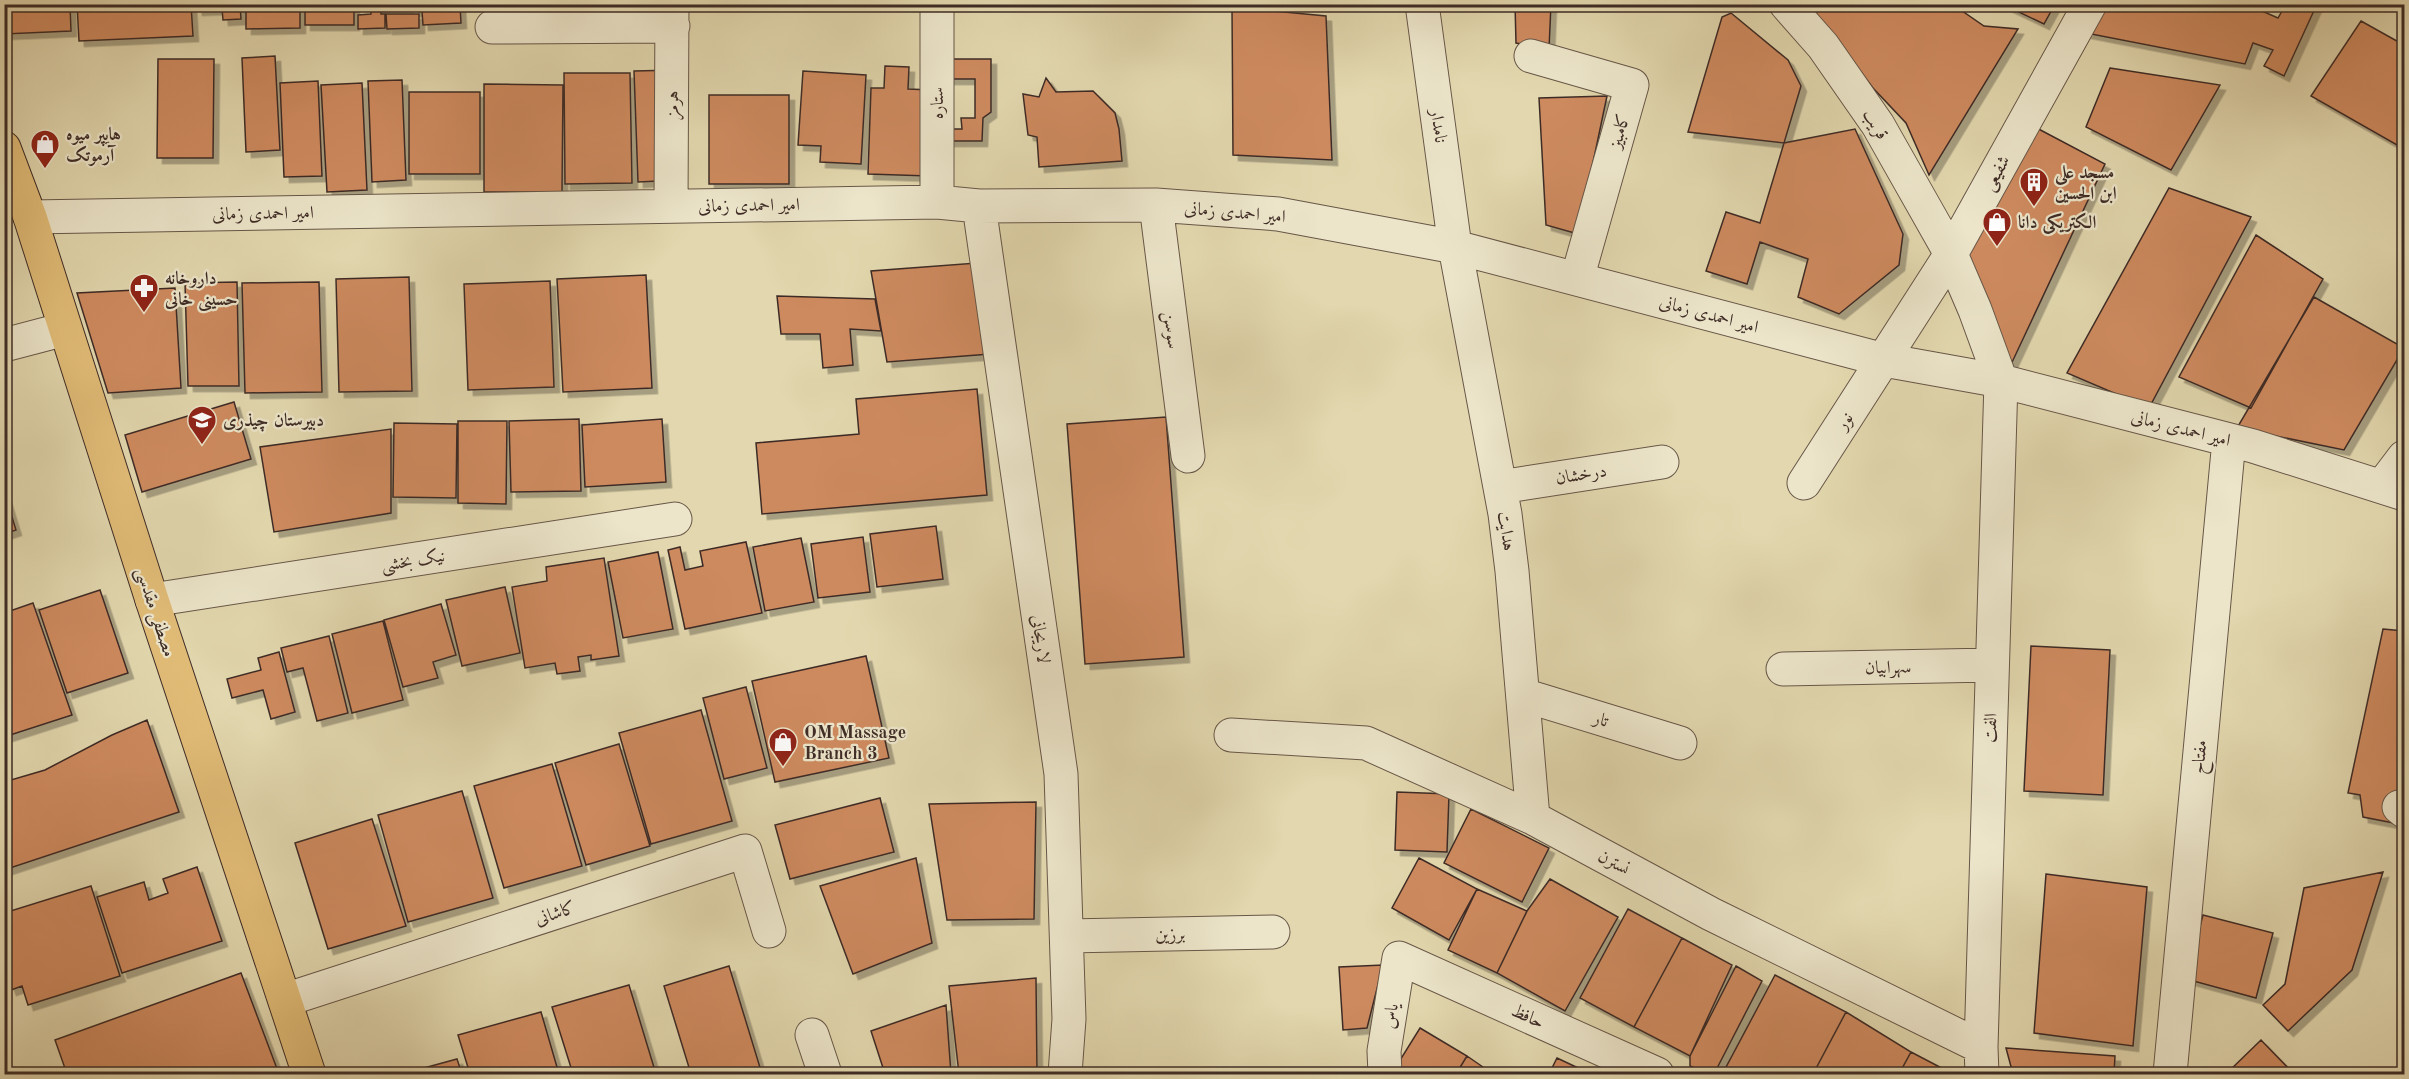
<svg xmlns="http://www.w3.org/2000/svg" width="2409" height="1079" font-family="'Old Standard TT',Amiri,serif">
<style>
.building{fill:#ce8a5f;stroke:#3e2c26;stroke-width:1.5;filter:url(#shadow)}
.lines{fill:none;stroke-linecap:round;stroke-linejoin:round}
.minor-casing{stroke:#675748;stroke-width:35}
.major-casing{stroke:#3e2c26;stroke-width:35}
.minor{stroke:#ece5ca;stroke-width:33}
.major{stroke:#e1bc77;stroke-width:33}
.labels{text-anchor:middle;stroke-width:4.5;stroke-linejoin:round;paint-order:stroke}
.street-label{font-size:18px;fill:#3e2c26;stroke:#ece5ca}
.poi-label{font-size:18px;font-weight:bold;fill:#3e2c26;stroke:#ece5ca;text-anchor:start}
</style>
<defs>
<filter id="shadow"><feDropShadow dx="5.5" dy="5.5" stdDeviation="0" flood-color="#0004"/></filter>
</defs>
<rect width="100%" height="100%" fill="#e2d7ae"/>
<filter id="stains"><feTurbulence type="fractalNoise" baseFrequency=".00333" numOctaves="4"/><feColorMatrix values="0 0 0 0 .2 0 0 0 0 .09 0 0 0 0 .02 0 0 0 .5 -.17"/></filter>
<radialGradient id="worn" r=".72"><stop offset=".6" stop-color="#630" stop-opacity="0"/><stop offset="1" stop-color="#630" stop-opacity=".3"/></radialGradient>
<path class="building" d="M4,4H70L71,31L4,34Z
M77,4H191L193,36L79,41Z
M196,4H240L241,19L223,20L222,9L197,10Z
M246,4H300V28L246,29Z
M305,4H354V25H305Z
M370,4H408V7H381V14H385V28L358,29V15L371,14Z
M413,4H460L461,23L423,25L422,11H414Z
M485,4H529V7H486Z
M582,4H640V7Z
M1515,4H1551L1549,49L1516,43Z
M1809,4H1952L1984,26L2018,29L1929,175L1906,123L1873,88Z
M2002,4H2055L2044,24Z
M2104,4H2246L2278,18L2286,4H2317L2284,76L2264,66L2273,50L2253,43L2245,64L2086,33Z
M1232,7L1326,16L1332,160L1233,155Z
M1731,13L1788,60L1801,86L1784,143L1688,132L1722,17Z
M386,14H419V28L387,29Z
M2361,21L2404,45V149L2311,96Z
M275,56L280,150L246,152L242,58Z
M158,59H214L213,158H157Z
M931,59H991V112L983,118L982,141H943V129H962L961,118H975V79H931Z
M885,66L909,67L908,89L932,90L929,176L868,174L871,88H884Z
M2110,68L2220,85L2171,170L2086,127Z
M677,70L681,180L638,182L634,71Z
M803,71L866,75L861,164L820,162L821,146L798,145Z
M564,73H630L632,183L565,184Z
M1046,78L1056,92L1093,91L1115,113L1119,129L1122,161L1039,167L1037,137L1028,135L1023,94L1039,97Z
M402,80L406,180L372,182L368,81Z
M318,81L322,176L284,177L280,83Z
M362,83L367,190L327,192L321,85Z
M484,84L563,85L562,192H484Z
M409,92H480V174H409Z
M709,95H789V184H709Z
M1607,96L1578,234L1546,225L1539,98Z
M2031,125L2105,164L2007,373L1958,253Z
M1855,129L1903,234L1899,265L1839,314L1798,297L1808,259L1760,242L1747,284L1706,271L1726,212L1760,223L1784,143Z
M2169,188L2251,217L2149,408L2067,373Z
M2256,235L2323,279L2251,408L2179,377Z
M977,263L990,354L887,362L871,271Z
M646,275L652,388L563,392L557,279Z
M409,277L412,391L339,392L336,279Z
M550,281L554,387L468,390L464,284Z
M237,282L239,386H188L185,283Z
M319,282L322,392L245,393L242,283Z
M175,288L181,388L108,393L77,293Z
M777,296L875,299L881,331L850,329L853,365L823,368L820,334H781Z
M2314,297L2404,348L2344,450L2237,428Z
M977,389L987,495L762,514L756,443L859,434L856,399Z
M234,402L251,459L142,492L125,435Z
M1166,417L1184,657L1085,664L1067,424Z
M579,419L581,491L511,492L509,421Z
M662,419L666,482L585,487L582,425Z
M458,421H507L506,504L458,503Z
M394,423L457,424L456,498L393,497Z
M391,429V513L274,532L260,447Z
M4,491L16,530L4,534Z
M936,526L943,579L877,587L870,534Z
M863,537L870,592L818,598L811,544Z
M801,538L814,602L765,611L753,547Z
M746,542L762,613L685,629L668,550L680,547L685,570L703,566L700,551Z
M658,552L673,629L623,638L608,562Z
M604,558L619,656L591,660V655L578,657L580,671L557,674L555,663L525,668L512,587L547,581L546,567Z
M505,587L520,653L462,666L446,600Z
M100,590L128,673L67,693L39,610Z
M33,603L72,715L4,737V613Z
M441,604L456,655L433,662L438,678L403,687L384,620Z
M383,621L403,700L352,713L332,634Z
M2383,629L2404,631V825L2363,817L2360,795L2348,793Z
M329,636L348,713L317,721L303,668L287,672L281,648Z
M2031,646L2110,650L2103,795L2024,791Z
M279,652L295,712L271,719L263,690L232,698L227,679L261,670L258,658Z
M866,656L889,758L775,782L752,681Z
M746,687L767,768L724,779L703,698Z
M701,710L732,821L651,844L619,733Z
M147,720L179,812L4,870V782L45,770L112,735Z
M619,744L650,846L586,865L555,763Z
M552,764L582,866L504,888L474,786Z
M462,791L493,898L408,922L378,815Z
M1397,792L1449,794L1447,852L1395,850Z
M880,798L894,852L790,879L775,825Z
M1036,802L1034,919L947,920L929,804Z
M1471,809L1549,848L1522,902L1444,863Z
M372,819L406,926L328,949L295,843Z
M916,858L932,943L853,974L820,886Z
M1419,858L1477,889L1449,940L1392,908Z
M197,867L222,941L122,973L97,897L144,882L149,900L168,893L163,879Z
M2383,872L2352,970L2288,1031L2263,1005L2285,984L2304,888Z
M2046,874L2147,887L2133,1046L2034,1033Z
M1550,879L1618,917L1565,1011L1497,973L1527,911Z
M91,886L120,976L28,1005L22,986L11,990L4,971V913Z
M1477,889L1527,911L1497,973L1448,950Z
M1628,909L1682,938L1634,1027L1580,998Z
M2203,915L2273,933L2256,998L2186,979Z
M1682,938L1732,965L1690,1056L1634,1027Z
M1383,965L1367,1028L1343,1030L1339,967Z
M729,966L762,1074H691L664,986Z
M1736,966L1762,981L1714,1074H1708L1690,1066V1056Z
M241,973L279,1074H67L55,1040Z
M1775,975L1846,1012L1813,1074H1731L1724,1071Z
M1036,978L1037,1074H959L949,986Z
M629,985L656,1074H573L552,1007Z
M946,1005L951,1074H885L871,1031Z
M541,1012L559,1074H470L458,1035Z
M1846,1012L1911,1052L1899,1074H1813Z
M1420,1028L1467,1056L1456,1074H1402L1397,1065Z
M2261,1040L2294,1074H2226Z
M2006,1048L2115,1056L2114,1074H2013Z
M1911,1052L1953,1074H1899Z
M1467,1056L1493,1074H1456Z
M4,1058L11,1074H4Z
M1557,1058L1591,1074H1549Z
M457,1059L462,1074H402Z"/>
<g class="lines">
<g class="minor-casing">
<path id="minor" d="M1422,4L1455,247L1505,514L1512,571L1533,818
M1786,4L1823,46L1878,125L1951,254L1804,483
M492,27L673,26
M1531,56L1632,85L1577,279
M937,202V4
M1156,205L1188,456
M671,206L672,4
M979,206L1061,774L1069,1019L1065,1074
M30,217L937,202L979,206L1156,205L1278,214L1455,247L1884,360L2001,381L2253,446L2404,494
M4,345L65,329
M2382,486L2404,457
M1500,487L1662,462
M152,600L675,519
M1783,669L1992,665
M1523,695L1680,743
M1231,735L1366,743L1533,818L1711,914L1981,1047
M2399,807L2404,811
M1067,936L1273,932
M285,1000L745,851L769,931
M812,1035L825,1074
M1385,1074L1384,1051L1399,958L1657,1074
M1982,1074L1981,1047L2001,381L1975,310L1951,254L2090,4
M2170,1074L2229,440"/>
</g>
<g class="major-casing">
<path id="major" d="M4,148L30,217L152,600L309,1074"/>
</g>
<use href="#minor" class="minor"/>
<use href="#major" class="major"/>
</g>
<defs>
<g id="shop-pin" transform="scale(1.5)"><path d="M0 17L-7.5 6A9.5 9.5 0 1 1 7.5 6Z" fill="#8f2418" stroke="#ece5ca"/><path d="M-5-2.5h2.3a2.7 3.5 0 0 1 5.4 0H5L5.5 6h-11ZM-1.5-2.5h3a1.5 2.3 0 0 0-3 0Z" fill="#fff"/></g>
<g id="building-pin" transform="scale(1.5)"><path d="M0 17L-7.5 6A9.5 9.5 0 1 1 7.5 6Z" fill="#8f2418" stroke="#ece5ca"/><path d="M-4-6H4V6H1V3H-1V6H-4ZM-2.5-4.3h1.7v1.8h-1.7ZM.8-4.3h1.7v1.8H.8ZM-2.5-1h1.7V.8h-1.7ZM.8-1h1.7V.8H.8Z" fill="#fff"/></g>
<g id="pharmacy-pin" transform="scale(1.5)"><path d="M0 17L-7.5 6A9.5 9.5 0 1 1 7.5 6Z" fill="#8f2418" stroke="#ece5ca"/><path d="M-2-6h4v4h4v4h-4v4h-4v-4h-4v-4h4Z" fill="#fff"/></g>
<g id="school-pin" transform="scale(1.5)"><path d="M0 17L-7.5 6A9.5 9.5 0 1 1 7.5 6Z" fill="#8f2418" stroke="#ece5ca"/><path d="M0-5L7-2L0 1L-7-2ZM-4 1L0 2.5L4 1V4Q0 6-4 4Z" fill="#fff"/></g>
</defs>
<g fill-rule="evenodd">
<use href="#shop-pin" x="45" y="144"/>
<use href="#building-pin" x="2034" y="182"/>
<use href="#shop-pin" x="1997" y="222"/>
<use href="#pharmacy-pin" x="144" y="288"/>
<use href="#school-pin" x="202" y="420"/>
<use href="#shop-pin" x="783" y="742"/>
</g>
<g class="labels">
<g class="street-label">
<text transform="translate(937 103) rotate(-90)" y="6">ستاره</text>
<text transform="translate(672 105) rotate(-89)" y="6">هرمز</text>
<text transform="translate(1876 124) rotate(58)" y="6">قریب</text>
<text transform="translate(1439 126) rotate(82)" y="6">نامدار</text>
<text transform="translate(1619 131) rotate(-74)" y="6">کامبیز</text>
<text transform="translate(1996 173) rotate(-61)" y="6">شفیعی</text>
<text transform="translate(749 205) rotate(-1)" y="6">امیر احمدی زمانی</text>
<text transform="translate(1235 212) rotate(5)" y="6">امیر احمدی زمانی</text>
<text transform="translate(263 213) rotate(-1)" y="6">امیر احمدی زمانی</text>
<text transform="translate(1709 314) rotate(15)" y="6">امیر احمدی زمانی</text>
<text transform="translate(1172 330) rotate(83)" y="6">سوسن</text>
<text transform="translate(1844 421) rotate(-57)" y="6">نور</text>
<text transform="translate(2181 428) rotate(14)" y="6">امیر احمدی زمانی</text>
<text transform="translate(1581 474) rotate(-9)" y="6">درخشان</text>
<text transform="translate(1507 531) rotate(82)" y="6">هدایت</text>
<text transform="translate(413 560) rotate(-9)" y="6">نیک بخشی</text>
<text transform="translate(156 612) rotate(72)" y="6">مصطفی مقدسی</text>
<text transform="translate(1041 639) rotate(82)" y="6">لاریجانی</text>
<text transform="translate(1888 667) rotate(-1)" y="6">سهرابیان</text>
<text transform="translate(1601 719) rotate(17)" y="6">تار</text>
<text transform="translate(1990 728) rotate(-88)" y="6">الفت</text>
<text transform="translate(2199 757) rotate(-85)" y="6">مفتاح</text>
<text transform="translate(1614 862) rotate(28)" y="6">نسترن</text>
<text transform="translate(555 913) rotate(-18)" y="6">کاشانی</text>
<text transform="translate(1170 934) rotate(-1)" y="6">برزین</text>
<text transform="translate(1390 1016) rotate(-81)" y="6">یاس</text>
<text transform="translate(1528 1016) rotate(24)" y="6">حافظ</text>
</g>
<g class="poi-label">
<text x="66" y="140">هایپر میوه<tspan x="66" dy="21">آرموتک</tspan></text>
<text x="2055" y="178">مسجد علی<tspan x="2055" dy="21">ابن الحسین</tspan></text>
<text x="2018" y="228">الکتریکی دانا</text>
<text x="165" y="284">داروخانه‌<tspan x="165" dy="21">حسینی خانی</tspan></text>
<text x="223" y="426">دبیرستان چیذری</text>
<text x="804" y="738">OM Massage<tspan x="804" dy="21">Branch 3</tspan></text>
</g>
</g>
<rect width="2409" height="1079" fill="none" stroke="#e2d7ae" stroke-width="24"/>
<rect x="6" y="6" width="2397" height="1067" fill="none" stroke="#3e2c26" stroke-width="3"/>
<rect x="12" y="12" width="2385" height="1055" fill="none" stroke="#3e2c26" stroke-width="1.5"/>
<rect width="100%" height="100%" filter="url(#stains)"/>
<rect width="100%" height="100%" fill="url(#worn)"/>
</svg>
